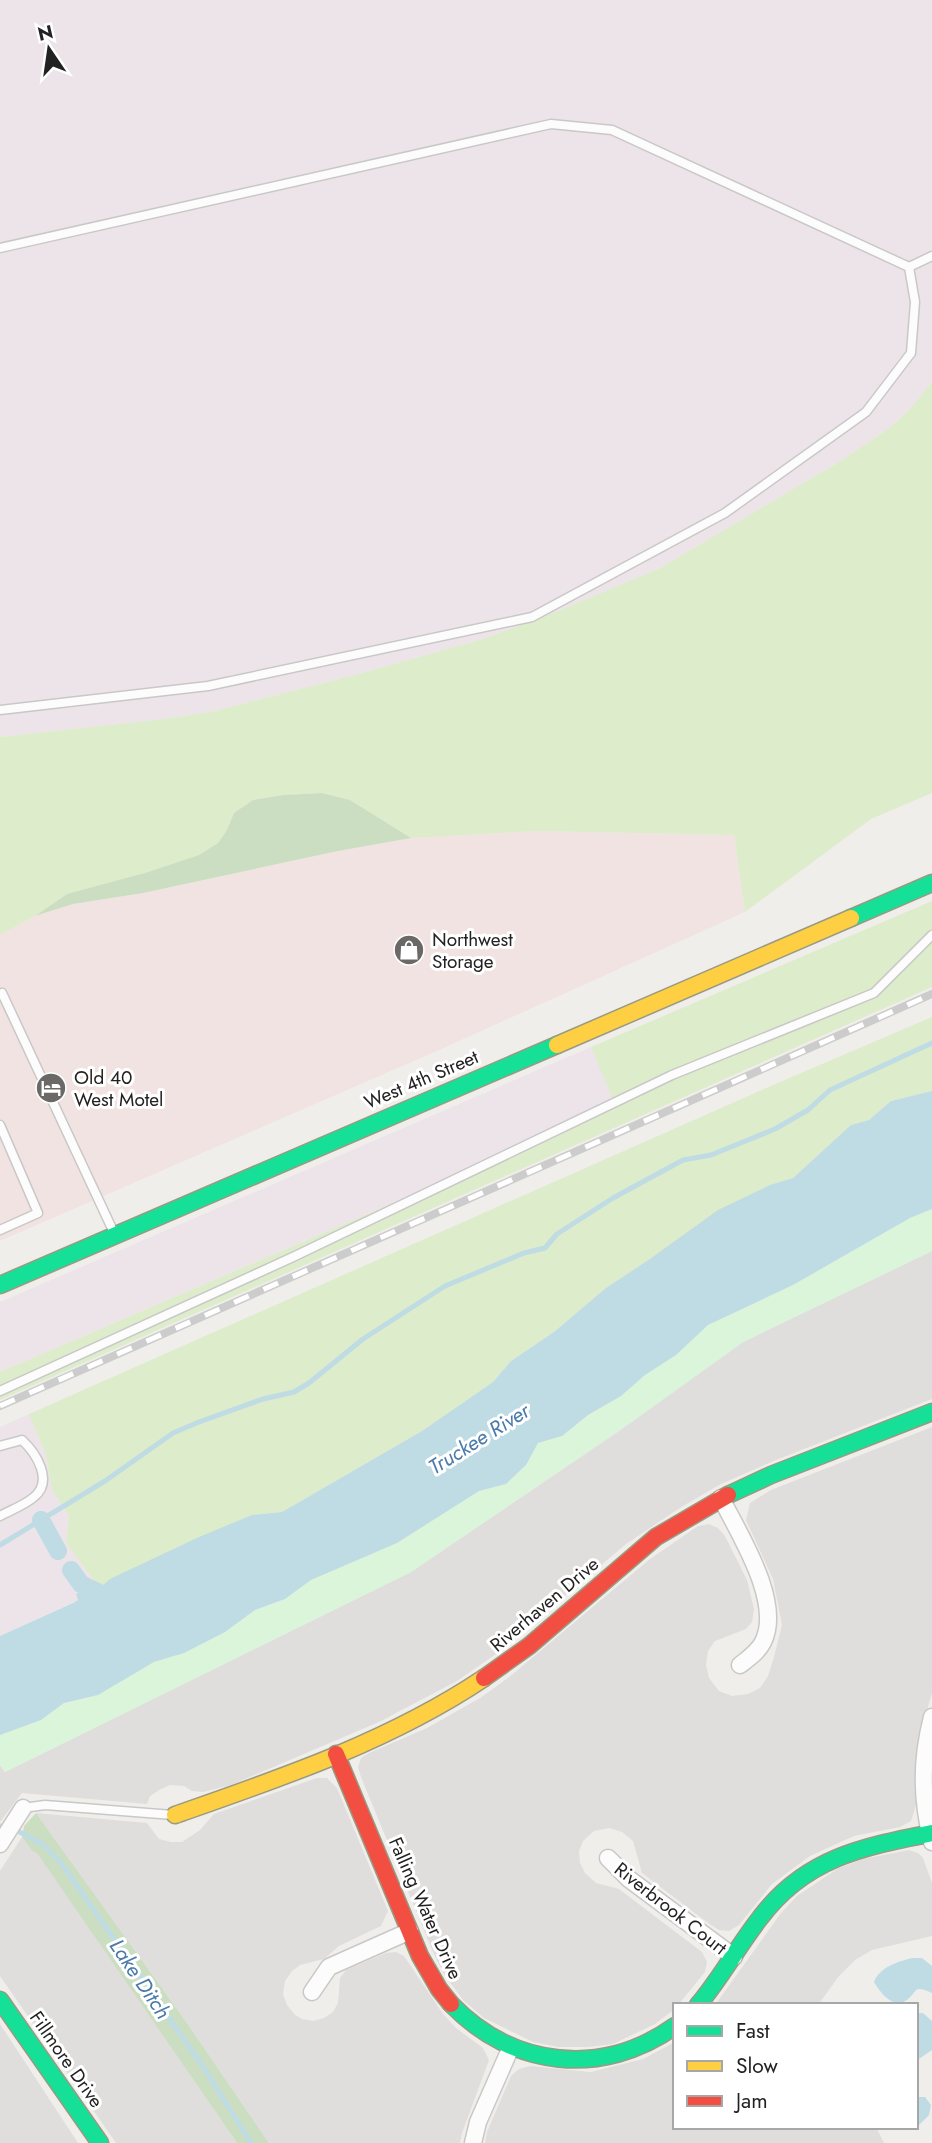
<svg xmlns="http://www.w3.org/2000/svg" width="932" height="2143" font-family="Jost,sans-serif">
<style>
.residential{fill:#dfdedc}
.commercial{fill:#f1e3e1}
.industrial{fill:#ede4e9}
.grass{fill:#ddeccb}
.forest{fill:#cbdec1}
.park{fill:#daf5da}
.water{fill:#bfdbe3}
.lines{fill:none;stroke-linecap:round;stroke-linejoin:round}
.stream{stroke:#bfdbe3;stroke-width:5}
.canal{stroke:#bfdbe3;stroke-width:18}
.lane-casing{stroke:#c9c8c7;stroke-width:11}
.street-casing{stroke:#c9c8c7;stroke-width:19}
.fast-casing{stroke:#999a82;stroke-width:19}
.slow-casing{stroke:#999a82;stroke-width:19}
.jam-casing{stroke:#999a82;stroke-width:19}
.lane{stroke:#fdfcfc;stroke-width:8}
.street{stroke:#fdfcfc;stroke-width:16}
.fast{stroke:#16e098;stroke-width:16}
.slow{stroke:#ffcf43;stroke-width:16}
.jam{stroke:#f24e42;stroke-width:16}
.rail-casing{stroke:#ccc;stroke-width:8}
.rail{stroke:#fff;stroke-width:5;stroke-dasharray:16;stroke-linecap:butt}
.labels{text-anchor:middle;stroke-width:6;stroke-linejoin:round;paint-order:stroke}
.poi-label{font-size:19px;fill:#222;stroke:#fff;text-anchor:start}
.street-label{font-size:19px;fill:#222;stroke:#fff}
.water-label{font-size:21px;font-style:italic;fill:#4a7aab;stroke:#fff}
</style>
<rect width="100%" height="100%" fill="#f0eeeb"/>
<path class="residential" d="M932,1251V1399L776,1460L721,1484L683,1506L626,1544L496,1654L457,1681L379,1722L231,1785L203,1792L192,1791L184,1786L170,1785L161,1789L150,1796L147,1804L22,1793L0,1822V1765L5,1772L411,1572L619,1431L743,1342Z
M932,1427V1693L919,1738L915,1765L916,1805L911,1821L900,1827L854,1836L810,1856L772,1884L739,1925L729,1931L719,1930L708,1923L642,1873L633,1841L622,1832L609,1828L594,1831L583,1841L579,1851L580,1863L585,1873L596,1883L619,1889L702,1952L707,1962L705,1972L678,2005H675V2009L655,2024L613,2044L588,2047H559L533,2042L484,2018L463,2000L444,1974L433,1952L361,1777L358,1767L361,1758L369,1753L427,1728L480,1698L508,1678L650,1559L698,1526L709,1524L718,1528L725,1536L747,1580L754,1609L752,1622L746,1629L715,1641L708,1651L706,1665L709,1678L719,1691L732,1696L748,1694L760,1688L768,1676L774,1657L782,1625L773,1579L746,1520L750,1503L771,1490Z
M317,1778H327L337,1788L388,1911L381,1926L339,1946L324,1959L300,1965L292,1971L285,1981L283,1994L287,2005L295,2015L302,2019L313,2021L324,2018L333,2012L338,2003L340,1978L346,1970L386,1953L396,1952L404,1956L443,2014L456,2028L483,2048L489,2060L462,2133L460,2143H269L187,2023L36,1813L147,1823L159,1839L171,1842H182L200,1830L214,1814Z
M22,1837L32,1851L37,1852L237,2143H116L0,1976V1871Z
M909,1850L918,1853L923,1858L932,1883V1936L872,1950L855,1960L839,1976L818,2005H715L781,1913L797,1896L837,1869L863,1859Z
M0,2024L78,2143H0Z
M675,2042V2127H876L884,2143H485L487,2132L511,2076L519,2069L530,2066L591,2072L643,2059Z"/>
<path class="commercial" d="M537,831L734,835L745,912L437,1051L0,1241V935L35,916L73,904L143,893L338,851L411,838Z"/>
<path class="industrial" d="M0,0H932V382L910,409L888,429L839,462L660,568L558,611L483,639L362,673L215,711L165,719L0,737Z
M591,1047L617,1106L0,1372V1302Z
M29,1414L46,1455L52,1490L69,1516L66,1543L99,1587L94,1593L0,1636V1427Z"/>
<path class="grass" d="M932,382V793L871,819L745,912L734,835L537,831L411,838L350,800L322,793L283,795L253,800L234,813L227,830L218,843L199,855L148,872L67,894L35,916L0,935V737L165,719L215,711L362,673L483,639L558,611L660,568L839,462L888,429L910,409Z
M932,901V987L0,1400V1372L616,1107L591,1047Z
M932,1017V1091L891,1101L869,1120L851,1125L793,1178L770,1185L745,1198L606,1288L554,1332L511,1361L493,1382L422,1431L282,1512L252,1515L99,1587L66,1543L69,1516L52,1490L46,1455L29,1414L773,1085Z"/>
<path class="forest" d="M322,793L350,800L411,838L338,851L143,893L73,904L35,916L67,894L148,872L199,855L218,843L227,830L234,813L253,800L283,795Z
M36,1813L187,2023L269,2143H237L37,1853L32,1851L22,1837L24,1826Z"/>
<path class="park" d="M932,1209V1251L743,1342L633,1421L411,1572L5,1772L0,1765V1735L41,1720L64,1703L98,1695L154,1662L184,1653L225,1632L255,1610L285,1599L311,1580L397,1543L479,1491L506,1484L526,1465L538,1443L562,1436L588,1415L621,1396L645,1375L676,1355L708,1325L793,1285L910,1218Z"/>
<path class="water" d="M932,1091V1209L910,1218L793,1285L708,1325L676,1355L645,1375L621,1396L588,1415L562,1436L538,1443L526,1465L506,1484L479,1491L397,1543L311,1580L285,1599L255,1610L225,1632L184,1653L154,1662L98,1695L64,1703L41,1720L0,1735V1636L73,1603L78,1600L76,1594L85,1589L94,1593L110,1579L199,1537L252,1515L282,1512L422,1431L493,1382L511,1361L554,1332L606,1288L650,1259L718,1210L770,1185L793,1178L851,1125L869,1120L891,1101Z
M912,1958H922L932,1966V1993C927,1991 921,1987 916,1990C915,1991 910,1998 908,1999C895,2011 880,1993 874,1982C880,1967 897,1962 912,1958Z
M916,2013H923L932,2021V2050L916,2061Z
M916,2097H925L931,2105L929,2115L917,2127H906H916Z"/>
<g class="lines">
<path class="stream" d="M0,1545L105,1481L173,1433L199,1422L263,1399L294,1392L309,1383L363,1339L445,1286L524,1253L545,1248L557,1234L613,1198L683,1160L711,1155L775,1129L808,1110L830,1090L932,1043
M0,1826H1
M16,1830L42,1844L61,1863L204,2068L251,2143"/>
<path class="canal" d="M41,1520L58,1551
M71,1570L81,1584L106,1596L112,1604"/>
<g class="lane-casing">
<path id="lane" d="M0,248L551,124L612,130L909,267
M909,267L932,256
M0,710L208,686L532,617L725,513L866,412L911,353L915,302L909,267
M2,993L115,1235
M0,1125L38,1213L0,1230
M0,1391L293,1257L672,1075L874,993L932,935
M0,1446L22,1440C36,1453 54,1481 34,1497C25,1505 11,1510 0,1516
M23,1808L45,1805L173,1815"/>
</g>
<g class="street-casing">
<path id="street" d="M721,1498C739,1534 783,1602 763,1642C758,1652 749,1658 740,1665
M932,1842C921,1798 921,1760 932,1717
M0,1844L23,1808
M608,1858L629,1879L734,1957
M312,1992L329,1967L410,1931
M473,2143L478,2122L511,2047"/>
</g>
<g class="fast-casing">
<path id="fast" d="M851,918L932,883
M0,1285L557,1045
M728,1495L771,1475L932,1412
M0,2000L100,2143
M451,2004C513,2068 602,2078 675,2026
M698,2005C721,1978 738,1946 760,1918C805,1858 862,1847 932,1833"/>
</g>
<g class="slow-casing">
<path id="slow" d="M557,1045L851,918
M175,1815C281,1778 390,1741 484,1678"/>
</g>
<g class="jam-casing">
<path id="jam" d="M484,1678L529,1646L656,1537L728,1495
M336,1754L420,1956L439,1989L451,2004"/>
</g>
<use href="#lane" class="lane"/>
<use href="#street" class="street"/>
<use href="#fast" class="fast"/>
<use href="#slow" class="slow"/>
<use href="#jam" class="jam"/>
<g class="rail-casing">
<path id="rail" d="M0,1406L932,994"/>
</g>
<use href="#rail" class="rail"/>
</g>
<defs>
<g id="shop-disc" transform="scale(1.575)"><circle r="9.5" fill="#6a6968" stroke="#fff"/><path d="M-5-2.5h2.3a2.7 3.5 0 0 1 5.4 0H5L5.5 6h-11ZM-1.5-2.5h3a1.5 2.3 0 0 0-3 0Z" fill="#fff"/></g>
<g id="hotel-disc" transform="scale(1.575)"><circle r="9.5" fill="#6a6968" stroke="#fff"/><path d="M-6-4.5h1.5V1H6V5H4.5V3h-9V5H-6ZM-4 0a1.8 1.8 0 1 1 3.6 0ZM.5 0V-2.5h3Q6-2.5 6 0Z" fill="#fff"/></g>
</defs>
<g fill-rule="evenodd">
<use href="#shop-disc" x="409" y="950"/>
<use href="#hotel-disc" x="51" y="1088"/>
</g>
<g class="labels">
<g class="poi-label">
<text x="432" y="946">Northwest<tspan x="432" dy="22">Storage</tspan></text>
<text x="74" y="1084">Old 40<tspan x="74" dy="22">West Motel</tspan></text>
</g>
<g class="street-label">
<text transform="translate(421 1079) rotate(-23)" y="7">West 4th Street</text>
<text transform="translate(544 1604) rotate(-40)" y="7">Riverhaven Drive</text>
<text transform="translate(426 1908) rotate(66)" y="7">Falling Water Drive</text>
<text transform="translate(671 1908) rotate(38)" y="7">Riverbrook Court</text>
<text transform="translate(67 2059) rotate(55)" y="7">Fillmore Drive</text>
</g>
<g class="water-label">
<text transform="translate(479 1439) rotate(-32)" y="7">Truckee River</text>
<text transform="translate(140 1979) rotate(56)" y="7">Lake Ditch</text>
</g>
</g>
<rect x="673" y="2003" width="245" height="126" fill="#ffffff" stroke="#a7a7a7" stroke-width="2"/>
<rect x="687" y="2026" width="35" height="10" fill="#16e098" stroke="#a7a7a7" stroke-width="2"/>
<text x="736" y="2038" font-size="21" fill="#222222">Fast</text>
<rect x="687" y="2061" width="35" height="10" fill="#ffcf43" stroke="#a7a7a7" stroke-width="2"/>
<text x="736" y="2073" font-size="21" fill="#222222">Slow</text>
<rect x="687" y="2096" width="35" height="10" fill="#f24e42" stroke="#a7a7a7" stroke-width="2"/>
<text x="736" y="2108" font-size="21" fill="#222222">Jam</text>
<g transform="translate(49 49) rotate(347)" stroke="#ffffff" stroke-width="5" paint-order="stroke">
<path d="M0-5L12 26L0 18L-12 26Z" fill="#222222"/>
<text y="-10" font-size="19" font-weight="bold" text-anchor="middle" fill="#222222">N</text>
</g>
</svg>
